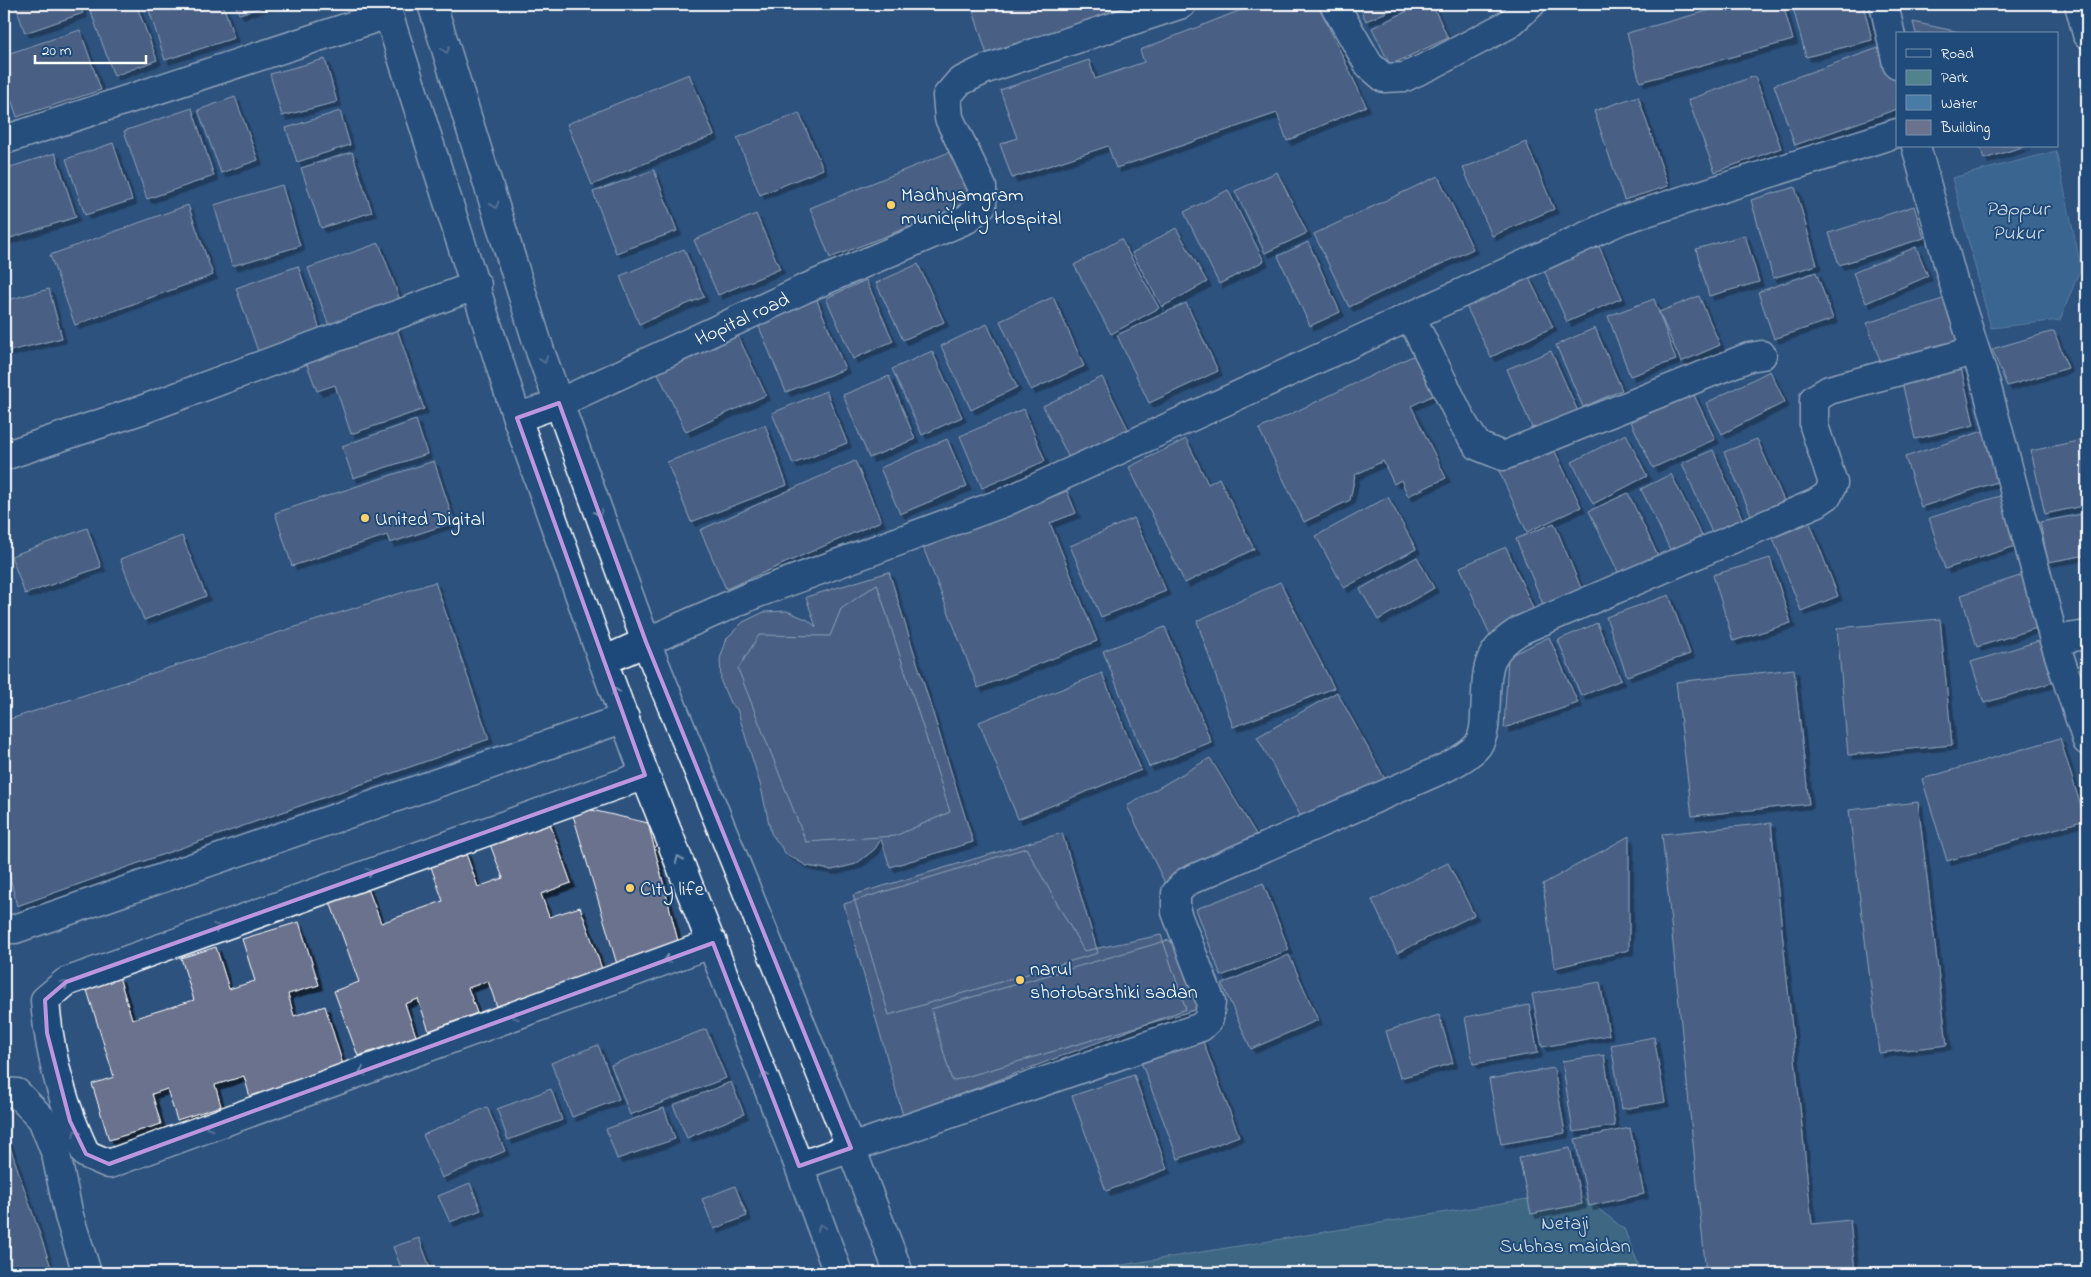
<svg xmlns="http://www.w3.org/2000/svg" width="2091" height="1277" font-family="'Indie Flower',sans-serif">
<style>
.green{fill:#52828c;stroke:#a8c0c6}
.water{fill:#487ca6;stroke:#91b0ca}
.building{fill:#6a728d;stroke:#fff;filter:url(#shadow)}
.lines{fill:none;stroke-linecap:round;stroke-linejoin:round}
.street-casing{stroke:#fff;stroke-width:31}
.primary-casing{stroke:#fff;stroke-width:31}
.street{stroke:#1f4a7a;stroke-width:28}
.primary{stroke:#1f4a7a;stroke-width:28}
.oneway{stroke:#7992af}
.marked{fill:none;stroke:#bd96df;stroke-width:4;stroke-linejoin:round}
.poi-dot{fill:#ffd166;stroke:#1f4a7a;stroke-width:2}
.labels{text-anchor:middle;stroke-width:4;stroke-linejoin:round;paint-order:stroke}
.poi-label{font-size:20px;fill:#fff;stroke:#1f4a7a;text-anchor:start}
.street-label{font-size:20px;fill:#fff;stroke:#1f4a7a}
.park-label{font-size:20px;fill:#d4e0e2;stroke:#1f4a7a}
.water-label{font-size:21px;font-style:italic;fill:#d1dee9;stroke:#1f4a7a}
</style>
<defs>
<filter id="shadow"><feDropShadow dx="4.5" dy="4.5" stdDeviation="0" flood-color="#0009"/></filter>
</defs>
<rect width="100%" height="100%" fill="#2e527e"/>
<filter id="ink" filterUnits="userSpaceOnUse"><feTurbulence type="fractalNoise" baseFrequency=".02" numOctaves="2"/><feDisplacementMap in="SourceGraphic" scale="10" xChannelSelector="R" yChannelSelector="G"/><feConvolveMatrix kernelMatrix="1 2 1 2 8 2 1 2 1" color-interpolation-filters="sRGB"/></filter>
<g filter="url(#ink)">
<path class="green" d="M1576,1191L1624,1229L1642,1273H1073Z"/>
<path class="water" d="M2056,151L2081,267L2060,320L1991,328L1952,178Z"/>
<path class="building" d="M15,4H80L83,13L25,33Z
M88,4H136L157,60L114,76Z
M147,4H223L234,38L165,60Z
M235,4H272L239,14Z
M971,4H1128L1131,13L988,58Z
M1256,4H1318L1366,106L1287,141L1277,113L1116,168L1108,146L1012,178L1000,144L1017,138L1000,90L1089,60L1095,79L1144,62L1140,50Z
M1358,4H1405L1366,21Z
M1422,4H1432L1448,38L1390,65L1372,28Z
M1733,4H1783L1793,40L1640,82L1627,33Z
M1792,4H1863L1872,40L1806,57Z
M1913,22L1968,34H1916Z
M80,30L101,90L17,117L4,78V55Z
M1884,46L1897,84V109L1795,145L1774,85Z
M325,59L337,102L282,116L270,74Z
M689,74L714,135L592,185L567,124Z
M1755,76L1781,148L1715,172L1688,100Z
M1638,96L1668,186L1624,200L1594,111Z
M235,97L258,160L221,173L198,110Z
M192,108L214,176L147,199L124,131Z
M340,111L350,145L297,162L286,128Z
M799,113L823,169L760,195L737,138Z
M1526,142L1554,209L1492,236L1463,168Z
M113,143L132,200L85,215L66,159Z
M1980,146H2025L1984,159Z
M952,151L972,202L830,258L810,208Z
M352,152L372,212L321,228L301,168Z
M55,153L76,217L4,240V169Z
M654,170L677,231L616,253L593,192Z
M1277,172L1307,233L1265,253L1235,191Z
M1438,176L1473,249L1349,307L1314,234Z
M282,185L300,246L232,266L214,205Z
M1795,187L1817,265L1773,278L1751,200Z
M1228,190L1264,261L1219,284L1184,212Z
M188,205L213,275L75,325L50,255Z
M1914,206L1924,238L1839,265L1829,233Z
M756,214L780,269L718,295L694,240Z
M1176,228L1207,282L1162,307L1132,253Z
M1745,235L1759,282L1709,296L1696,249Z
M1121,239L1159,308L1111,334L1074,265Z
M1308,242L1340,312L1310,326L1278,256Z
M379,243L400,300L329,326L308,268Z
M1598,244L1622,298L1567,322L1543,268Z
M1916,247L1928,276L1866,303L1853,273Z
M684,249L704,297L639,324L620,276Z
M918,264L944,322L903,340L876,283Z
M298,266L321,333L259,354L236,288Z
M1816,272L1833,319L1774,339L1758,292Z
M1528,276L1553,327L1491,357L1466,306Z
M866,280L893,341L853,359L826,298Z
M49,289L62,338L6,352L4,343V301Z
M1699,296L1720,345L1681,362L1659,312Z
M1053,297L1084,366L1031,390L1000,321Z
M816,298L845,369L786,392L757,322Z
M1946,298L1960,340L1881,364L1867,323Z
M1654,299L1676,360L1630,376L1608,316Z
M1186,303L1218,371L1149,403L1117,335Z
M987,324L1017,387L971,410L941,346Z
M396,326L424,409L351,434L335,385L317,391L304,357Z
M1595,328L1622,390L1583,407L1556,345Z
M2054,331L2068,368L2007,386L1992,349Z
M737,334L766,395L686,432L657,371Z
M932,351L962,417L922,435L892,369Z
M1551,351L1581,418L1536,437L1507,369Z
M1419,353L1438,393L1411,406L1446,478L1408,496L1401,480L1394,484L1383,461L1355,475L1350,500L1304,522L1259,429Z
M1961,368L1974,425L1915,439L1902,382Z
M1770,371L1785,402L1722,434L1706,403Z
M889,376L915,439L869,458L843,395Z
M1102,377L1128,429L1069,458L1043,406Z
M826,391L847,443L793,464L772,413Z
M1693,393L1715,439L1653,468L1631,422Z
M1024,409L1045,461L982,488L960,436Z
M416,420L427,454L353,478L342,446Z
M765,425L787,485L691,522L667,462Z
M1983,431L2000,481L1921,507L1905,457Z
M1626,434L1647,476L1593,504L1572,462Z
M947,439L967,486L900,514L880,468Z
M1186,439L1208,484L1219,478L1254,549L1185,583L1129,467Z
M1757,439L1788,510L1755,524L1724,452Z
M2087,439V505L2045,514L2031,451Z
M1552,445L1581,507L1527,532L1498,469Z
M1713,450L1743,521L1713,535L1682,463Z
M434,461L454,522L390,543L387,535L292,566L275,513Z
M855,461L881,521L726,589L700,530Z
M1671,474L1704,540L1673,556L1641,489Z
M1067,491L1076,513L1050,523L1097,641L978,688L923,547Z
M1628,493L1658,556L1619,574L1589,511Z
M2003,495L2019,545L1945,569L1929,518Z
M1388,497L1416,549L1344,588L1316,536Z
M2087,513V555L2048,562L2040,522Z
M1134,518L1166,591L1101,617L1070,546Z
M1554,523L1583,593L1545,609L1516,539Z
M1810,523L1838,596L1801,611L1773,538Z
M87,528L101,567L25,594L11,556Z
M182,536L206,596L144,620L120,559Z
M1506,547L1536,615L1490,635L1460,567Z
M1417,557L1434,588L1378,620L1360,589Z
M1770,558L1791,623L1733,641L1713,575Z
M889,572L973,842L890,867L881,839L875,849L856,864L832,870L807,866L786,854L771,833L761,787L737,709L730,703L721,682L720,659L727,638L743,622L764,612L787,611L808,620L816,627L806,597Z
M2029,573L2046,625L1977,647L1961,595Z
M435,582L489,739L17,906L4,853V721Z
M1280,582L1334,688L1233,727L1197,621Z
M877,584L950,812L895,836L806,842L738,669L759,635L830,636L841,609Z
M1669,595L1690,654L1627,676L1606,617Z
M1940,619L1952,745L1848,755L1837,628Z
M1597,623L1621,680L1581,696L1558,640Z
M1165,627L1211,742L1149,767L1103,651Z
M1549,637L1578,703L1504,728L1508,657Z
M2045,639L2057,681L1984,703L1971,662Z
M1794,669L1809,804L1692,816L1676,682Z
M1102,673L1141,770L1018,819L979,722Z
M1337,692L1385,779L1305,824L1257,737Z
M2060,738L2085,820L1947,861L1922,779Z
M1210,758L1257,836L1165,883L1127,806Z
M1918,802L1947,1045L1879,1053L1849,810Z
M570,805L648,823L681,953L619,971Z
M549,821L571,883L541,894L549,917L580,907L602,969L497,1007L488,981L468,988L477,1013L429,1031L418,999L405,1004L416,1036L358,1056L334,991L359,982L329,899L367,886L381,923L443,901L430,864L465,851L478,887L503,878L489,842Z
M1771,823L1812,1224L1850,1220L1855,1273H1706L1662,834Z
M1062,833L1098,953L889,1015L853,895Z
M1629,836V950L1554,968L1543,884Z
M1026,848L1084,951L1161,935L1186,1009L903,1116L844,904Z
M1448,863L1474,915L1397,953L1372,900Z
M1263,883L1289,950L1221,976L1196,909Z
M299,922L319,985L288,994L294,1016L325,1006L344,1068L250,1097L244,1076L215,1085L221,1106L177,1120L167,1089L152,1094L161,1124L109,1140L92,1084L114,1077L86,987L119,977L132,1019L194,1000L181,958L216,947L229,989L255,981L242,939Z
M1169,940L1179,951L1198,1009L952,1081L931,1009Z
M1289,955L1318,1020L1251,1049L1222,984Z
M1600,982L1609,1035L1542,1047L1532,994Z
M1529,1005L1538,1053L1473,1064L1465,1017Z
M1439,1015L1453,1063L1400,1078L1386,1031Z
M706,1029L726,1078L630,1115L611,1065Z
M1654,1037L1665,1102L1622,1109L1611,1045Z
M1202,1039L1239,1136L1178,1159L1141,1062Z
M598,1045L619,1099L572,1117L551,1063Z
M1604,1055L1615,1126L1573,1132L1562,1061Z
M1554,1068L1565,1133L1501,1144L1489,1079Z
M1134,1075L1167,1169L1106,1191L1072,1096Z
M731,1082L744,1114L687,1138L673,1105Z
M551,1089L562,1120L508,1140L497,1109Z
M487,1107L505,1151L442,1178L423,1135Z
M664,1108L675,1139L617,1159L606,1129Z
M1630,1128L1644,1194L1589,1206L1575,1139Z
M8,1141L53,1273H4V1142Z
M1570,1148L1582,1204L1531,1214L1519,1158Z
M470,1183L481,1210L450,1222L438,1196Z
M735,1186L747,1216L714,1229L702,1199Z
M419,1238L432,1273H403L393,1247Z"/>
<g class="lines">
<g class="street-casing">
<g id="street">
<path d="M1334,4L1369,65L1384,78L1405,77L1435,63L1509,24L1531,4"/>
<path d="M1884,4L1897,64"/>
<path d="M2079,4L2087,34"/>
<path d="M4,140L388,14"/>
<path d="M1916,146L1953,281L1986,384L2054,640L2087,741"/>
<path d="M1411,317L1464,425L1478,446L1503,456L1749,357L1762,355"/>
<path id="s1" d="M517,418L559,403L804,289L967,219L982,205V187L949,118L947,96L959,82L986,69L1182,4"/>
<path d="M4,456L144,409L477,285"/>
<path d="M2054,640L2087,635"/>
<path d="M603,661L755,594L1005,502L1621,220L1897,133"/>
<path d="M645,775L66,982L45,1000C49,1053 63,1106 86,1154L109,1164L713,943"/>
<path d="M4,929H15L625,718"/>
<path d="M4,1092L17,1093L42,1119L56,1154L69,1216L87,1273"/>
<path d="M799,1166L1201,1027L1209,1019L1211,1002L1176,912V893L1186,882L1447,767C1458,761 1470,755 1478,745C1484,736 1485,726 1485,715C1488,673 1481,654 1521,630L1816,503L1828,495L1833,483L1814,426V399L1829,390L1974,351"/>
</g>
</g>
<g class="primary-casing">
<path id="primary" d="M385,4L517,418L603,661L645,775L799,1166L838,1273
M432,4L540,351L646,642L851,1148L899,1273"/>
</g>
<use href="#street" class="street"/>
<use href="#primary" class="primary"/>
</g>
<defs><path id="oneway-chevron" d="M-2-3.5L2.5 0L-2 3.5" fill="none" stroke-width="1.6" stroke-linecap="round" stroke-linejoin="round" transform="scale(1.25)"/></defs>
<g class="oneway">
<use href="#oneway-chevron" transform="translate(446 50) rotate(73)"/>
<use href="#oneway-chevron" transform="translate(495 205) rotate(73)"/>
<use href="#oneway-chevron" transform="translate(544 360) rotate(70)"/>
<use href="#oneway-chevron" transform="translate(599 513) rotate(70)"/>
<use href="#oneway-chevron" transform="translate(615 691) rotate(-111)"/>
<use href="#oneway-chevron" transform="translate(679 859) rotate(-112)"/>
<use href="#oneway-chevron" transform="translate(370 872) rotate(-20)"/>
<use href="#oneway-chevron" transform="translate(217 927) rotate(-20)"/>
<use href="#oneway-chevron" transform="translate(667 960) rotate(160)"/>
<use href="#oneway-chevron" transform="translate(65 984) rotate(-33)"/>
<use href="#oneway-chevron" transform="translate(515 1016) rotate(160)"/>
<use href="#oneway-chevron" transform="translate(362 1072) rotate(160)"/>
<use href="#oneway-chevron" transform="translate(764 1075) rotate(-111)"/>
<use href="#oneway-chevron" transform="translate(209 1127) rotate(160)"/>
<use href="#oneway-chevron" transform="translate(76 1133) rotate(-115)"/>
<use href="#oneway-chevron" transform="translate(821 1227) rotate(-110)"/>
</g>
</g>
<path d="M0 0H2091V1277H0ZM559,403L646,642L851,1148L799,1166L713,943L109,1164L86,1154L70,1121L47,1033L45,1000L66,982L645,775L517,418Z" fill="#2e527e" fill-opacity=".55" fill-rule="evenodd"/>
<path class="marked" d="M559,403L646,642L851,1148L799,1166L713,943L109,1164L86,1154L70,1121L47,1033L45,1000L66,982L645,775L517,418Z"/>
<g class="poi-dot">
<circle cx="891" cy="205" r="5"/>
<circle cx="365" cy="518" r="5"/>
<circle cx="630" cy="888" r="5"/>
<circle cx="1020" cy="980" r="5"/>
</g>
<g class="labels">
<g class="poi-label">
<text x="901" y="201">Madhyamgram<tspan x="901" dy="23">municiplity Hospital</tspan></text>
<text x="375" y="525">United Digital</text>
<text x="640" y="895">CIty life</text>
<text x="1030" y="975">narul<tspan x="1030" dy="23">shotobarshiki sadan</tspan></text>
</g>
<g class="street-label">
<text dy="7" stroke="none"><textPath href="#s1" startOffset="246">Hopital road</textPath></text>
</g>
<g class="park-label">
<text x="1565" y="1229">Netaji<tspan x="1565" dy="23">Subhas maidan</tspan></text>
</g>
<g class="water-label">
<text x="2017" y="215">Pappur<tspan x="2017" dy="24">Pukur</tspan></text>
</g>
</g>
<rect width="2091" height="1277" fill="none" stroke="#1f4a7a" stroke-width="20"/>
<rect x="10" y="10" width="2071" height="1257" fill="none" stroke="#fff" stroke-width="2" filter="url(#ink)"/>
<rect x="1896" y="32" width="162" height="115" fill="#1f4a7a" stroke="#7992af"/>
<rect x="1906" y="49" width="25" height="8" fill="#1f4a7a" stroke="#7992af"/>
<text x="1941" y="58" font-size="15" fill="#ffffff">Road</text>
<rect x="1906" y="70" width="25" height="15" fill="#52828c" stroke="#7992af"/>
<text x="1941" y="82" font-size="15" fill="#ffffff">Park</text>
<rect x="1906" y="95" width="25" height="15" fill="#487ca6" stroke="#7992af"/>
<text x="1941" y="108" font-size="15" fill="#ffffff">Water</text>
<rect x="1906" y="120" width="25" height="15" fill="#6a728d" stroke="#7992af"/>
<text x="1941" y="132" font-size="15" fill="#ffffff">Building</text>
<path d="M35 55v8h111v-8" fill="none" stroke="#ffffff" stroke-width="2.5"/>
<text x="42" y="55" font-size="15" fill="#ffffff" stroke="#1f4a7a" stroke-width="4" paint-order="stroke">20 m</text>
</svg>
